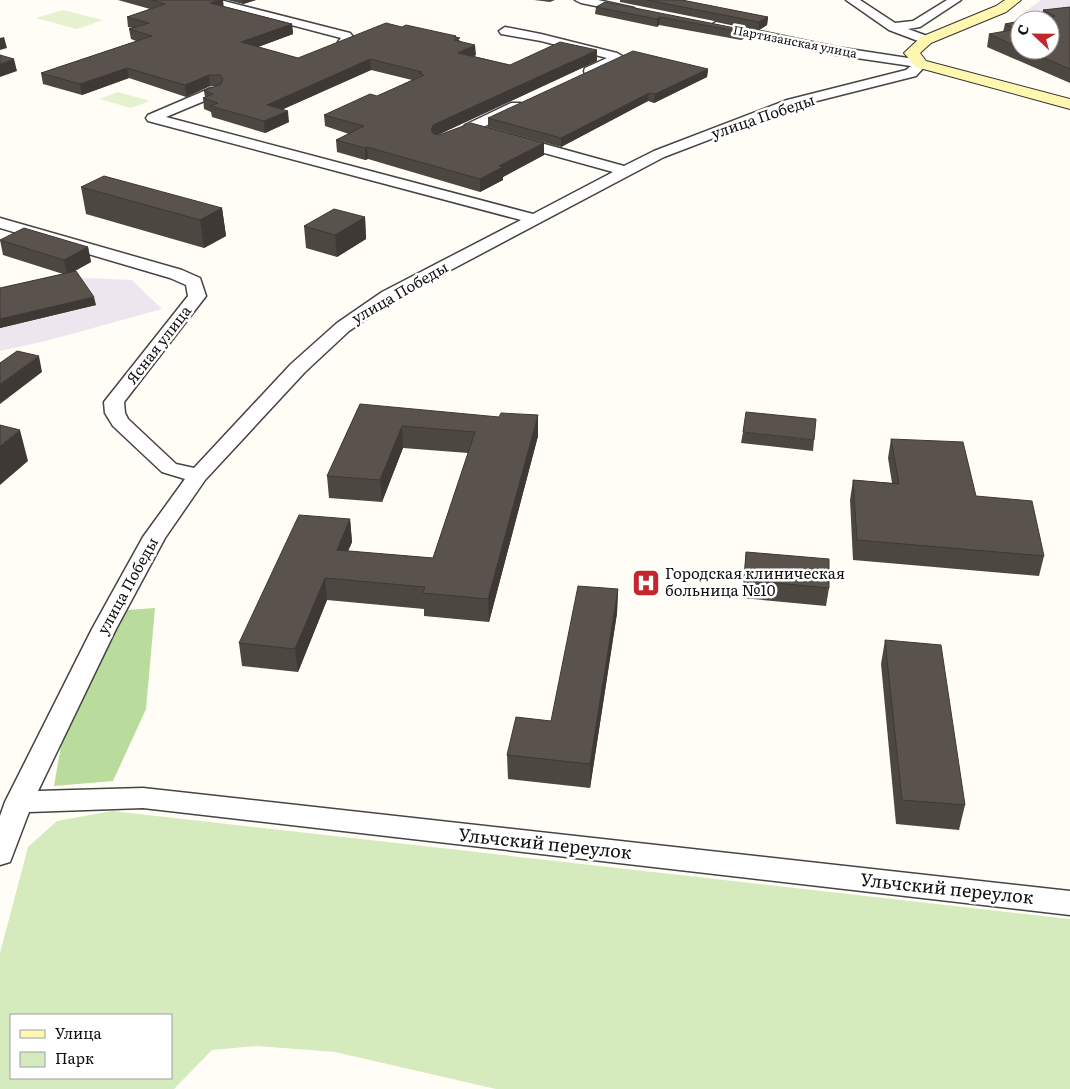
<svg xmlns="http://www.w3.org/2000/svg" width="1070" height="1089" font-family="Literata,serif">
<style>
.industrial{fill:#eee6ef}
.green{fill:#d5ebbd;fill-rule:evenodd}
.forest{fill:#b9dc9c}
.pitch{fill:#e6f2cf}
.lines{fill:none;stroke-linecap:round;stroke-linejoin:round}
.street-casing{stroke:#444;stroke-width:3}
.secondary-casing{stroke:#333;stroke-width:2}
.street{fill:#fff;fill-rule:evenodd}
.secondary{fill:#fff6b0;fill-rule:evenodd}
.wall{fill:#4d4742}
.shaded-wall{fill:#3f3936}
.building{fill:#5a524d;stroke:#3f3936}
.labels{text-anchor:middle;stroke-width:5;stroke-linejoin:round;paint-order:stroke}
.far-street-label{font-size:12px;fill:#111;stroke:#fff}
.street-label{font-size:15px;fill:#111;stroke:#fff}
.poi-label{font-size:15px;fill:#111;stroke:#fff;text-anchor:start}
.near-street-label{font-size:18px;fill:#111;stroke:#fff}
</style>
<rect width="100%" height="100%" fill="#fffdf5"/>
<path class="industrial" d="M1041,0H1070V17L1039,20L1023,13Z
M61,277L132,280L162,309L46,341L0,351V292Z"/>
<path class="green" d="M112,811L1070,919V1089H496L335,1052L257,1046L212,1050L174,1089H0V953L28,847L57,821ZM11,1015H171V1078H11Z"/>
<path class="forest" d="M155,608L146,709L113,781L54,786L63,734L114,611Z"/>
<path class="pitch" d="M63,10L103,20L77,29L36,18Z
M118,92L150,101L131,108L99,99Z"/>
<g class="lines">
<g class="street-casing">
<path id="street" d="M201,0H220L350,33L354,38L348,45H340L338,42L341,38L203,2Z
M575,0H598L634,8L636,10L630,13L581,3Z
M846,0H860L895,23L913,21L947,0H961L920,27L908,29L930,37L932,40L926,44L889,30Z
M716,22L836,47L921,60L927,64L916,76L797,106L664,157L394,300L349,331L305,372L205,480L165,538L116,629L38,791L143,788L1070,891V915L143,808L29,812L10,862L0,865V816L5,802L92,629L143,537L185,479L162,472L113,426L105,413L104,402L188,296L186,285L170,278L0,228V218L182,270L200,278L206,296L124,402L125,413L128,419L176,464L194,468L291,364L337,323L382,292L521,220L148,121L146,118L148,115L211,88H221L223,91L221,94L166,117L533,214L613,172L465,131L463,128L465,125L511,103H521L523,106L521,109L483,127L624,166L654,151L787,100L906,70L911,66L836,55L712,29L710,26Z
M505,27L541,34L617,53L624,57L622,60L590,75L585,74L584,71L585,68L607,58L541,41L501,34L499,31Z"/>
</g>
<g class="secondary-casing">
<path id="secondary" d="M1005,0H1021L1006,12L931,43L920,53L926,61L1070,99V109L916,67L904,53L921,37L996,6Z"/>
</g>
<use href="#street" class="street"/>
<use href="#secondary" class="secondary"/>
</g>
<path class="wall" d="M118,0H223V6L292,24L293,34L258,47L298,58L402,27L456,36L460,41L476,55L473,56L510,65L597,61L438,135L544,143V155L503,177V180L480,192L368,159L365,160L337,152L336,140L349,134L325,126L324,115L377,96L412,80L371,70L283,109L289,122L265,133L212,117L211,112L204,109L203,98L205,97L204,91L216,86H210L186,97L129,78L82,95L43,84L41,73L136,41L131,39L129,29L132,28L128,27L127,17L150,9Z
M227,0H256L243,4Z
M534,0H555L550,2Z
M620,0H682L768,17L767,25L759,30L620,2Z
M596,7L745,30V38L741,40L659,25L657,27L595,14Z
M1070,7V83L987,47L989,34L1003,32L1005,24L1020,21V50H1050L1042,18L1043,10Z
M708,69L707,77L654,103L648,101L561,147L488,127V118Z
M81,187L222,208L226,236L204,248L86,214Z
M365,217L366,239L337,257L306,248L304,226Z
M0,240L88,247L91,262L75,271L96,305L0,328V288L63,274L3,255Z
M360,404L538,436L489,622L424,616V609L327,600L298,672L242,666L239,643L350,519L352,542L348,551L433,558L468,453L403,448L382,502L329,498L327,476Z
M743,432L814,440L813,451L741,443Z
M891,439L976,496L1044,556L1039,576L853,560L850,500L853,480L892,483L888,458Z
M746,552L829,588L826,606L742,598Z
M618,589L617,613L590,788L508,779L507,755L551,721Z
M885,640L965,805L959,830L896,824L881,664Z"/>
<path class="shaded-wall" d="M220,0H223L224,9L210,3Z
M242,0H256L243,4Z
M660,17L659,25L657,27V19Z
M768,17L767,25L759,30V22Z
M292,24L293,34L242,53L241,42Z
M745,30V38L741,40L742,32Z
M4,37L7,48L0,50V38Z
M475,45L476,55L459,64L458,53Z
M597,50V61L433,137L431,130L433,125Z
M14,59L17,71L0,77V64Z
M370,59L371,70L268,116L267,105Z
M127,68L129,78L82,95L80,84Z
M708,69L707,77L654,103L655,94Z
M209,75L210,86L186,97L185,85Z
M649,93L648,101L561,147V138Z
M288,111L289,122L265,133L264,121Z
M544,143V155L503,177V180L480,192V179L499,166Z
M367,147L368,159L365,160V148Z
M222,208L226,236L204,248L200,220Z
M365,217L366,239L337,257L335,235Z
M88,247L91,262L67,275L64,260Z
M94,297L96,305L0,328V319Z
M39,356L42,372L0,404V384Z
M538,415V436L489,622L488,599Z
M402,426L403,448L382,502L380,480Z
M20,430L28,461L0,485V446Z
M350,519L352,542L339,572L337,550Z
M325,578L327,600L298,672L295,649Z
M618,589L617,613L590,788V764Z"/>
<path class="building" d="M152,0H220L210,3L292,24L241,42L298,58L386,23L402,27L406,25L456,36L454,37L460,38L454,40L475,45L458,53L510,65L560,42L597,50L433,125L431,130L434,134L439,135L471,123L544,143L499,166L503,167L480,179L367,147L365,148L336,140L364,126L324,115L370,94L377,96L424,75L419,73L422,72L370,59L267,105L288,111L264,121L210,106L218,103L203,98L213,94L204,91L221,84L223,79L220,75H209L185,85L127,68L80,84L41,73L152,36L129,29L149,23L127,17L165,4Z
M647,0H682L768,17L759,22Z
M605,2L745,30L742,32L660,17L657,19L596,7Z
M1070,7V69L1025,50H1050V20H1028L1055,16L1043,10Z
M1020,21V48L989,34L1017,29L1005,24Z
M633,51L708,69L655,94L649,93L561,138L488,118Z
M0,55L14,59L0,64Z
M104,176L222,208L200,220L81,187Z
M334,209L365,217L335,235L304,226Z
M24,228L88,247L64,260L0,240Z
M76,271L94,297L0,319V288Z
M17,351L39,356L0,384V363Z
M360,404L499,417L501,413L538,415L488,599L423,593L425,587L325,578L295,649L239,643L299,515L350,519L337,550L433,558L475,432L402,426L380,480L327,476Z
M746,412L816,419L814,440L743,432Z
M0,425L20,430L0,446Z
M891,439L963,442L976,496L1032,501L1044,556L857,540L853,480L899,484Z
M746,552L829,559V588L744,580Z
M578,586L618,589L590,764L507,755L516,717L551,721Z
M885,640L941,645L965,805L902,800Z"/>
<defs>
<g id="hospital-square" transform="scale(1.4375)"><rect x="-9" y="-9" width="18" height="18" rx="4" fill="#c4262e" stroke="#fff"/><path d="M-5-5h3v3.5h4V-5h3V5h-3V1.5h-4V5h-3Z" fill="#fff"/></g>
</defs>
<g fill-rule="evenodd">
<use href="#hospital-square" x="646" y="583"/>
</g>
<g class="labels">
<g class="far-street-label">
<text transform="translate(795 42) rotate(11)" y="4">Партизанская улица</text>
</g>
<g class="street-label">
<text transform="translate(763 117) rotate(-19)" y="5">улица Победы</text>
<text transform="translate(400 293) rotate(-30)" y="5">улица Победы</text>
<text transform="translate(159 345) rotate(-52)" y="5">Ясная улица</text>
<text transform="translate(128 586) rotate(-61)" y="5">улица Победы</text>
</g>
<g class="poi-label">
<text x="665" y="579">Городская клиническая<tspan x="665" dy="17">больница №10</tspan></text>
</g>
<g class="near-street-label">
<text transform="translate(545 844) rotate(6)" y="6">Ульчский переулок</text>
<text transform="translate(947 889) rotate(6)" y="6">Ульчский переулок</text>
</g>
</g>
<rect x="10" y="1014" width="162" height="65" fill="#ffffff" stroke="#a0a0a0"/>
<rect x="20" y="1030" width="25" height="8" fill="#fff6b0" stroke="#a0a0a0"/>
<text x="55" y="1039" font-size="15" fill="#111111">Улица</text>
<rect x="20" y="1052" width="25" height="15" fill="#d5ebbd" stroke="#a0a0a0"/>
<text x="55" y="1064" font-size="15" fill="#111111">Парк</text>
<g transform="translate(1035 35) rotate(292)"><circle r="24" fill="#ffffff" stroke="#a0a0a0"/>
<path d="M0-4L9 19L0 12L-9 19Z" fill="#c4262e"/>
<text y="-8" font-size="14" font-weight="bold" text-anchor="middle" fill="#111111">С</text>
</g>
</svg>
